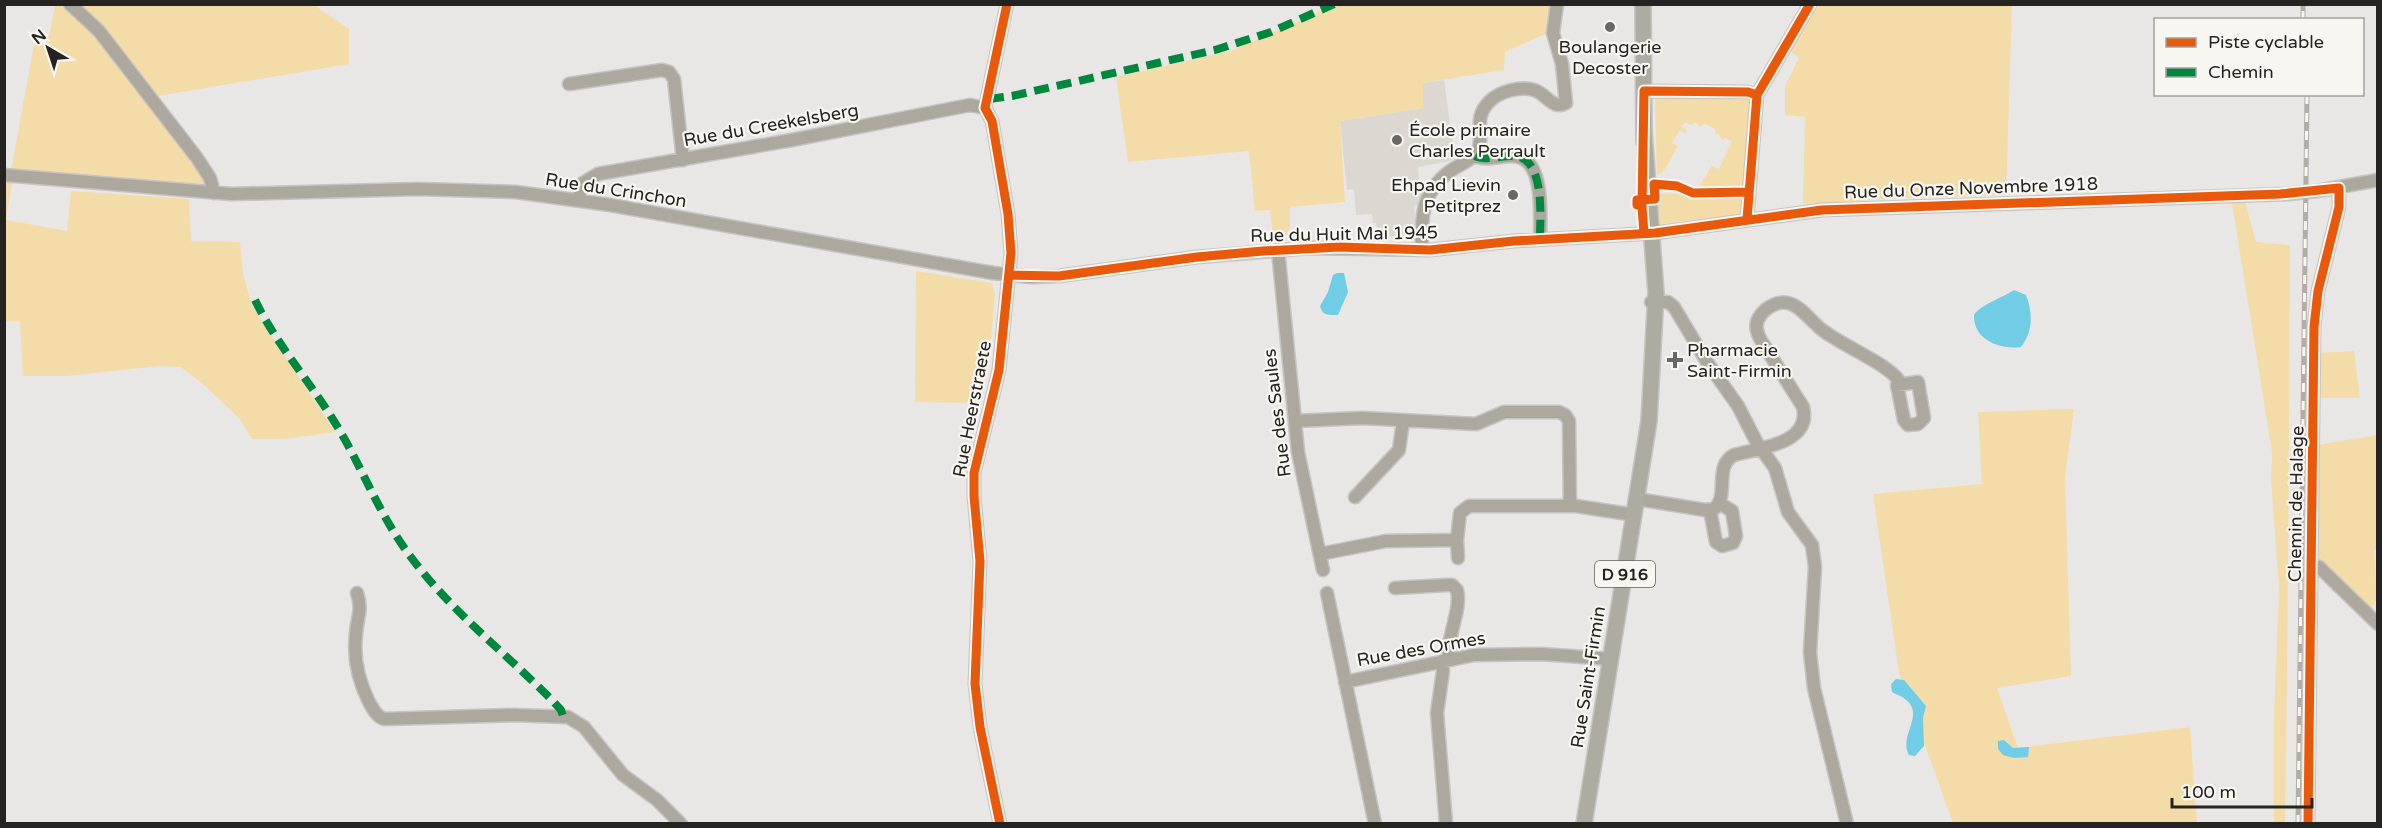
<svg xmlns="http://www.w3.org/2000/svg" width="2382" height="828" font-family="'Varela Round',sans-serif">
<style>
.built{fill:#dcd8d1}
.green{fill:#f3dca8}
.water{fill:#71cce6}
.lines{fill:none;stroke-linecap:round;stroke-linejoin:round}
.minor-casing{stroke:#c5c4c3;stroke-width:15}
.major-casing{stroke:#c5c4c3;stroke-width:18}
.minor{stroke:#ada89e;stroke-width:12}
.major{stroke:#aeaba1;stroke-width:15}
.rail-casing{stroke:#b1ada7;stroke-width:5}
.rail{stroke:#f8f6f0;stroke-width:3;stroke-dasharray:9;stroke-linecap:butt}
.quiet{stroke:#00873e;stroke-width:8;stroke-dasharray:15 8;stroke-linecap:butt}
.cycleway-casing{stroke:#f8f6f0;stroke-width:13}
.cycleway{stroke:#e8590c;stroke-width:9}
.poi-dot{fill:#696866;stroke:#f8f6f0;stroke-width:2}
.labels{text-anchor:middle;stroke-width:4.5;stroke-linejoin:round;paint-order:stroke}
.shield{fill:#f8f6f0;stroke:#64625f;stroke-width:1.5}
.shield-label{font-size:16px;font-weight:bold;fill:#242321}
.poi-label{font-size:18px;fill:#242321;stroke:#f8f6f0;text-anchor:start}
.street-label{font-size:18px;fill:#242321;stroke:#f8f6f0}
</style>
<rect width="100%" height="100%" fill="#e9e7e5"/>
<path class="built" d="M1444,80L1455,160L1418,167L1422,204L1414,206L1417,238L1374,236L1373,229H1377L1376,223H1373L1372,214L1356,215L1354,189L1347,190L1340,121L1423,108L1422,83Z"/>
<path class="green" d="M62,4L92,29L205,178L204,185L11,171L35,39L49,37L55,5Z
M79,5H314L349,29V64L158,96L100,26Z
M1335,5H1550V32L1505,52L1504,70L1423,83V108L1340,121L1345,202L1290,207V235L1273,236L1270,210L1255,211L1249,151L1128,162L1116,77L1231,51Z
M1814,5H2012L2006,195L1906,198L1803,204L1805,117L1785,115V86L1799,58L1787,48Z
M1655,96L1751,100L1742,214L1660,224L1657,194L1697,193L1696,190L1700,187L1699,186L1704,178H1705L1711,166L1719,169L1732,141L1725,138L1722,140L1719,134L1716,135L1715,129L1705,124L1700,127L1696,122L1690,125L1685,122L1682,127L1687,130L1685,134L1680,130L1672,143L1678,146L1664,171L1657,175Z
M4,180L12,181L6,220L67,231L71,191L189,199L191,241L240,242L243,274L252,306L335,432L286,439H252L240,419L204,385L181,367L160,366L67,376H23L20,321H5Z
M2245,202L2256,242L2290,245C2289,438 2288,631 2285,823H2274V715L2279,588L2271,480L2272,452L2232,203Z
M916,271L992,283L995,294L991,340L980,403L915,402Z
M2354,351L2360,398H2317V353Z
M2074,409L2065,477L2071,676L1997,688L2018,748L2190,727L2197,823H1953L1899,673L1873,494L1982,484L1978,412Z
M2377,435L2378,549L2374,550L2377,599L2369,611L2321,564L2316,555L2317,445Z"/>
<path class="water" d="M1337,273H1344L1348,292L1338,315C1329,315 1322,316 1320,306L1328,292L1333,275Z
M2014,290L2026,295C2033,313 2033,332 2021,347C2000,350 1973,340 1974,315C1980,305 2002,298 2014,290Z
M1896,679L1904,680L1926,706L1923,718L1924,746L1915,756L1909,755C1898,736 1926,714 1905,699C1901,695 1896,695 1892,692L1891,684Z
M2004,740L2013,748L2029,747L2028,757L2014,758L2003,755L1998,749V741Z"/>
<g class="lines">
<g class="minor-casing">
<path id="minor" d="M70,4L99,31L197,158L210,178L214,193
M569,84L662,70L669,72L674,79L683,160
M1644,91L1748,92L1757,95
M985,108L992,121L1008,214L1011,253L999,370L974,473V496L980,561L975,684L980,727L1000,824
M985,108L1007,4
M1475,156C1484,161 1501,156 1511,156C1546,154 1540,217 1540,239
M4,175L232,194L418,189L516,192L610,205L993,273L1030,277L1059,276L1197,257L1309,248L1430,250L1514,241L1655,233L1822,210L2288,194L2317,191L2378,180
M578,200L583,183L598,174L792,140L970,105L985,108
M1747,219L1757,95L1810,4
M1278,250L1298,452L1323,570
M1422,250C1421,217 1421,193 1450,171C1459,165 1470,161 1477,153C1486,135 1471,119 1490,101C1500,91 1521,86 1534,90C1546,93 1553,111 1566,103L1562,64L1553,33L1557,4
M1651,302H1668L1674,307L1707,362L1738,406L1757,443L1775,468L1788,512L1812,545L1815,567L1810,652L1814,688L1847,824
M1918,382L1924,418L1918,424L1908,425L1904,420L1897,385Z
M1295,421L1362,418L1476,424L1504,412H1559L1565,415L1569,421L1570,506
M1355,497L1399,450L1403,421
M1637,499L1705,510L1714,509C1730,496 1713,466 1734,455C1759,448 1812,444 1803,407L1762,342C1757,334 1754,324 1760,316C1766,307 1778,301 1788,303C1801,306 1811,321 1821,329C1840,345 1892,365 1901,384
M1710,510L1716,542L1722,546L1733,543L1736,536L1732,511L1719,503
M1457,540L1458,558
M1320,554L1386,541L1457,540L1460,513L1469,506H1576L1635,515
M2311,564L2319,567L2378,624
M1395,588L1447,585H1452L1457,590C1462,610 1446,636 1449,660
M357,593C363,610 357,617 356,634C353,659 358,680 369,702C373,709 376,716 384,719L514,715L568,717L584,727L623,775L657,800L681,824
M1327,593L1375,824
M1442,661L1443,671L1437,713L1446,824
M1345,682L1474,655L1541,654L1611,659
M2308,824L2314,327L2318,291L2339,207V188"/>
</g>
<g class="major-casing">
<path id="major" d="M1643,4L1644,142
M1584,824L1649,421L1656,293L1644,133"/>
</g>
<use href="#minor" class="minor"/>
<use href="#major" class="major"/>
<g class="rail-casing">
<path id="rail" d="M2303,20V4
M2298,824L2307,94"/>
</g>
<use href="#rail" class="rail"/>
<path class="quiet" d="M989,99L1012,96L1215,50L1271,32L1334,4
M1475,156C1484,161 1501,156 1511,156C1546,154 1540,217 1540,239
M255,300C275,342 307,378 332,418C359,460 376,508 405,549C445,606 502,650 551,699L561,710L563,716"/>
<g class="cycleway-casing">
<path id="cycleway" d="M1637,205V200L1655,199L1654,184L1677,186L1693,193L1749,192
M1747,219L1757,95L1810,4
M1644,233L1642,207L1644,91L1748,92L1757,95
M1009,275L1059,276L1197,257L1263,251L1339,247L1430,250L1514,241L1655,233L1822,210L2280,194L2339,188V207L2318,291L2314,327L2308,824
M1000,824L980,727L975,684L980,561L974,496V473L999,370L1011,253L1008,214L992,121L985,108L1007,4"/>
</g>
<use href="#cycleway" class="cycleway"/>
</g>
<g class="poi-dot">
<circle cx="1610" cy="27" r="6"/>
<circle cx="1397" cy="140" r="6"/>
<circle cx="1513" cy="195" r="6"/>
<path d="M1672 351h6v6h6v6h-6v6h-6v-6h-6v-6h6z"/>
</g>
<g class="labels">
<rect class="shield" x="1595" y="561" width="60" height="26" rx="4.5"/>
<g class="shield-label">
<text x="1625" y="580">D 916</text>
</g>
<g class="poi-label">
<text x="1610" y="53" text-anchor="middle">Boulangerie<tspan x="1610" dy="21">Decoster</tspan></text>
<text x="1409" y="136">École primaire<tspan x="1409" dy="21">Charles Perrault</tspan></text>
<text x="1501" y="191" text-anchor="end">Ehpad Lievin<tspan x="1501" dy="21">Petitprez</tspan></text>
<text x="1687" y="356">Pharmacie<tspan x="1687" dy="21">Saint-Firmin</tspan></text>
</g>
<g class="street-label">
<text transform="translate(771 125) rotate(-10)" y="6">Rue du Creekelsberg</text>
<text transform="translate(1971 188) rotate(-2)" y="6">Rue du Onze Novembre 1918</text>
<text transform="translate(616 190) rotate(9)" y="6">Rue du Crinchon</text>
<text transform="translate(1344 234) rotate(-1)" y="6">Rue du Huit Mai 1945</text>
<text transform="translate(972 409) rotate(-79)" y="6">Rue Heerstraete</text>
<text transform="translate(1277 413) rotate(-97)" y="6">Rue des Saules</text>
<text transform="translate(2296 504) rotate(-89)" y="6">Chemin de Halage</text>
<text transform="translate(1421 649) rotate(-10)" y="6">Rue des Ormes</text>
<text transform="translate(1588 677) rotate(-81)" y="6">Rue Saint-Firmin</text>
</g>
</g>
<rect width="2382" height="828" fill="none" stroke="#242321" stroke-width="12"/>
<rect x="2154" y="18" width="210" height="78" fill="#f8f6f0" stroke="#a3a29d" stroke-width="1.5"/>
<rect x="2166" y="38" width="30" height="9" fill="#e8590c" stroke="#a3a29d" stroke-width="1.5"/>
<text x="2208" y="48" font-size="18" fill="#242321">Piste cyclable</text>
<rect x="2166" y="68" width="30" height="9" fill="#00873e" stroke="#a3a29d" stroke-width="1.5"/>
<text x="2208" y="78" font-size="18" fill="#242321">Chemin</text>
<g transform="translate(48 48) rotate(321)" stroke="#f8f6f0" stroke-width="4.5" paint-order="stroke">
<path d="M0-4.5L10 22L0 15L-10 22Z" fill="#242321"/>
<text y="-9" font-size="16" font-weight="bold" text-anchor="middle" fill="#242321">N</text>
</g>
<path d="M2172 798v9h140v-9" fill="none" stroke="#242321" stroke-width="3"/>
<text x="2181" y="798" font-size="18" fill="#242321" stroke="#f8f6f0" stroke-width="4.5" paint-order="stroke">100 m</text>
</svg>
